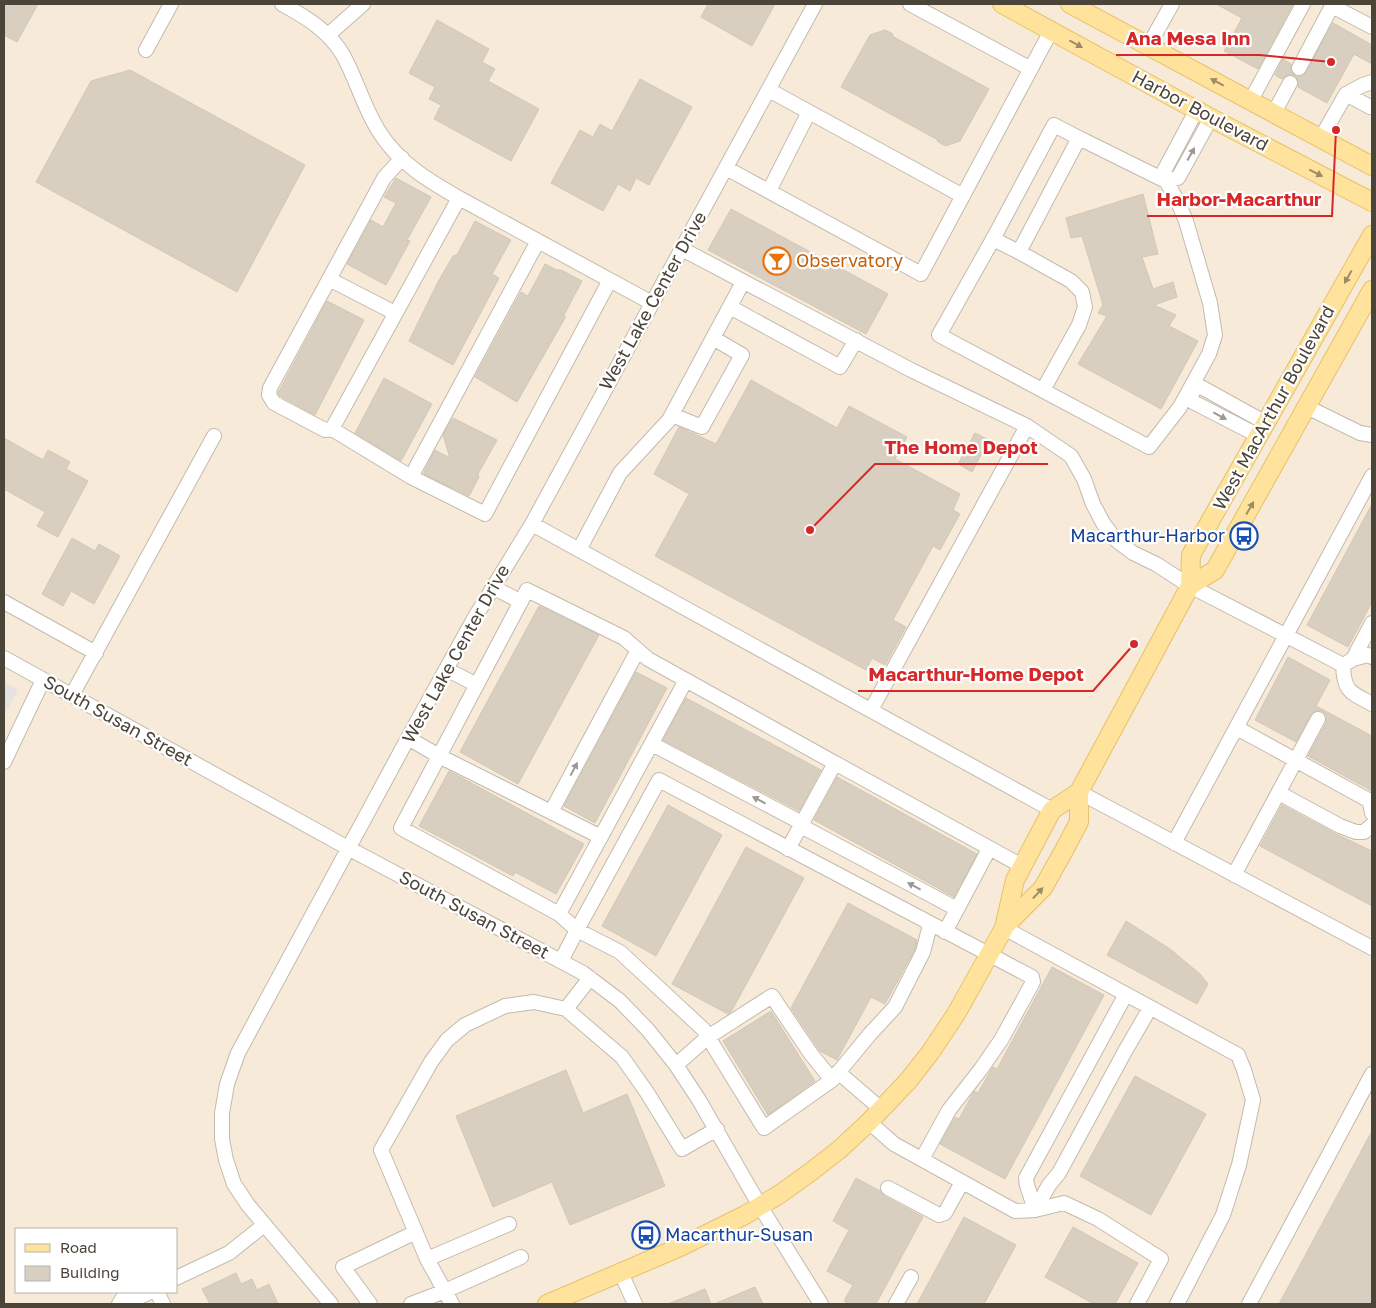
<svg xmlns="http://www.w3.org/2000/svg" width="1376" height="1308" font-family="'Golos Text',sans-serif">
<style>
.commercial{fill:#f7ead8;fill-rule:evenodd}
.parking{fill:#e5e3e0}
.building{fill:#d8cfc1;stroke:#d3c7b4}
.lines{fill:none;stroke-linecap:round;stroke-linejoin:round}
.minor-casing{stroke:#c2bbae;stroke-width:16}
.major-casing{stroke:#e6c16a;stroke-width:20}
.minor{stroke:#fff;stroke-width:14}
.major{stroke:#ffe39c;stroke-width:18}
.oneway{fill:#9c8c66}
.oneway2{fill:#9c9892}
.labels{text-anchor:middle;stroke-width:4.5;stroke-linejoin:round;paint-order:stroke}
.street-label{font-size:18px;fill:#4b4439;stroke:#fff}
.food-label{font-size:18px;fill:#c56008;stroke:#fff;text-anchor:start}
.transit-label{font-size:18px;fill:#164399;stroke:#fff;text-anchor:end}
.leader{fill:none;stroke:#d62828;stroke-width:2}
.callout-dot{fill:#d62828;stroke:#fff;stroke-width:2}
.callout-label{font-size:19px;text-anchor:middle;font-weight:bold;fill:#d62828;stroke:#fff;stroke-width:4.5;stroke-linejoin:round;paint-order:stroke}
</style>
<rect width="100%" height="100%" fill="#f6f3ec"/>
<path class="commercial" d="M4,4H1372V1304H4ZM16,1229H176V1292H16Z"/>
<path class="parking" d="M4,682L18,690L6,712L4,711Z"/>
<path class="building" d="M4,4H38L17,42L4,35Z
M708,4H775L752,46L701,17Z
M1216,4H1293L1258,69L1224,51L1242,18Z
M437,20L489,49L482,62L495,69L488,81L539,109L511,161L434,119L441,105L429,99L435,87L409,73Z
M1333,23L1372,45V64L1354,54L1327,103L1298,87L1299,82L1295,76L1289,74L1282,79L1275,75L1283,59L1291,64L1290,69L1294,75L1299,77L1304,75Z
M885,30L893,34L892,36L989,89L960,141L945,146L937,141L938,140L841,87L870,35Z
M130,70L305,165L237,292L36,182L91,81Z
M640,79L692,107L649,185L636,178L630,191L618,184L603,211L551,183L580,130L593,137L600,124L612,131Z
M396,178L431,197L407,240L410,241L386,285L347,264L371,220L383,227L396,203L384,197Z
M1143,194L1158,254L1142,257L1153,289L1173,282L1177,297L1154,305L1176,315L1169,326L1198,341L1161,409L1078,364L1107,316L1098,313L1103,305L1082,236L1071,238L1066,218Z
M731,209L888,294L866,334L708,250Z
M475,221L511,240L492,274L499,278L453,365L409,341L438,282L453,256L457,255Z
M545,264L557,270H561L582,281L564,315L565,318L517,402L475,377L521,292L528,296Z
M327,301L364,320L315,415L280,396L278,393Z
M384,378L432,404L401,461L355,433Z
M751,380L837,428L849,406L907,437L895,459L960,494L953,510L960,514L940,550L933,546L893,620L906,627L885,665L872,658L866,670L655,556L689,494L654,474L679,427L716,444Z
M453,418L497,440L478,474L479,477L469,496L424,474V472L435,450L450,458L443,435Z
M975,433L989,440L972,472L958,464Z
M4,438L43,460L48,450L70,462L66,469L88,481L58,537L37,526L45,512L4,489Z
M1372,504V602L1348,647L1307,625Z
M72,538L95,551L99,544L120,556L94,604L71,591L63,606L42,594Z
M539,606L599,635L518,784L460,752Z
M1288,657L1330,680L1316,706L1372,736V791L1308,756L1326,723V715L1323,712L1317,710L1311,714L1296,742L1255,720Z
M636,672L667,688L595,823L564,806Z
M686,698L821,770L799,811L663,740Z
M449,771L584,844L556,894L515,872L513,876L419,826Z
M837,777L977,854L954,897L814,820Z
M668,805L722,835L656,956L602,926Z
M1282,805L1336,834L1372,851V906L1260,846Z
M746,847L804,878L731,1012L728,1014L672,984Z
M848,903L917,940L915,949L885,1004L871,997L837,1060L820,1051L791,1008Z
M1126,921L1170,949L1200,974L1208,984L1197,1004L1107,955Z
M1052,967L1104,995L1005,1179L940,1144L955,1117L959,1119L972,1095L975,1091L978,1093L993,1067L997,1069Z
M771,1011L815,1081L768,1115L723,1041Z
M566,1070L583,1113L627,1094L665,1186L570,1225L552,1182L493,1207L456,1116Z
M1135,1076L1206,1114L1151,1215L1080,1176Z
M1372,1131V1304H1279Z
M856,1178L880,1191L884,1196L923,1217L876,1304H850L844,1301L853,1285L827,1271L849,1230L833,1221Z
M964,1217L1016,1245L984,1304H917Z
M1073,1227L1138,1263L1115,1304H1094L1045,1277Z
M236,1273L241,1284L252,1279L257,1290L269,1284L278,1304H210L202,1289Z
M755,1287L763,1304H714Z
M705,1289L711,1304H668Z"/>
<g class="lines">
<g class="minor-casing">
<path id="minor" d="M282,4C306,17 329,31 343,55C357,80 364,109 380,133C399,163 429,181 459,198L652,303
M910,4L1031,69
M328,35L363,4
M1149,45L1172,4
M146,50L171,4
M1299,68L1332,6L1372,27
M1346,94L1370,107
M1251,100L1303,4
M1196,111L1164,171L1166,181L1178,202L1186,221L1210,303L1215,335L1209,354L1180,407L1149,447L939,335L993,239L1019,252L1079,138L1166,181L1178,178L1211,118
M809,112L963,196
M1274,113L1290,83
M1321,138L1346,94L1363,85L1372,82
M402,158L384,178L270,388L269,395L274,403L325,430L332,429L411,477L485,514L610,280
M726,168L921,274L1051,31
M769,191L809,112L769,90
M993,239L1054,125L1079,138
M682,249L911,370L1027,426L1071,456L1084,479L1093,504L1103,523L1116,540L1133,553L1156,564L1190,586L1343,665
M1019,252L1071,281L1082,292L1085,307L1079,325L1043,390
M329,279L395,313
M730,307L840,367L856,340
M1190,389L1193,402L1259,436
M1190,389L1201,387L1266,423
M1307,407L1360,433L1372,435
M672,415L702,427L742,355L713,338
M332,429L459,198
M411,477L538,241
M532,524L1052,810
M579,550L620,473L669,420L743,282
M493,587L521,602
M4,602L96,653
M4,658L348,848L583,973L620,1001L648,1030L676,1065L699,1100L760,1206L821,1304
M1353,659L1372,623
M1348,662L1353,659L1368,655L1372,657
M1343,665C1344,692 1350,692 1372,704
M446,669L477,685
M686,680L559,914L401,828L527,590L624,638L648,659L835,763
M72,695L214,436
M871,710L1027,426
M1237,728L1370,801L1372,813
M408,738L439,756L601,837
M652,744L802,823
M4,762L43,680
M1079,792L1372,948
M1279,793L1340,826L1356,832H1364L1372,825
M551,812L638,650
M801,826L957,909
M1174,843L1372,476
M788,849L835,763L1022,866
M1234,875L1318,719
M559,914L577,930L561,961
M1004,928L1238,1055L1244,1070L1253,1100L1239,1165L1223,1215L1177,1304
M945,932L989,849
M590,978L566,1009L622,1057L646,1091L682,1149L717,1129
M676,1065L708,1037L772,996L811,1054L832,1080
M838,1072L881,1109
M869,1122L894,1144L1015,1211L1035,1210L1064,1203L1098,1219L1161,1259L1137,1304
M922,1159L949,1110L981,1069L1001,1040L1033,982L1032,977L659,780L577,930L620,952L703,1029L764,1128L832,1080L870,1034L895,1007L923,952L930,925
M888,1188L939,1215L945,1213L962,1182
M1035,1210L1027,1185L1026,1178L1126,994
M1035,1210L1049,1185L1059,1173L1124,1053L1150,1008
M427,1259L509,1224
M621,1273L635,1304
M176,1278L229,1253L264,1225
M157,1292L163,1304
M119,1304L122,1299C133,1302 141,1296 150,1292
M331,1304L248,1205L234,1184L226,1160L222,1139V1113L227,1084L238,1053L408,738L475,617L532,524L815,4
M370,1304L343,1267L416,1232
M411,1304L445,1291L521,1257
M452,1304L427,1259L381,1150L431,1062L447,1040L465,1025L505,1006L534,1002L566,1009
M896,1304L911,1277
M1249,1304L1372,1074"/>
</g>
<g class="major-casing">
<path id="major" d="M1002,4L1211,118L1372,202
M1070,4L1372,166
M1190,586L1215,570L1372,290
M1004,927L1043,888L1062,854L1079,822V792
M547,1304L680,1247L745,1215L780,1194L812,1171L840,1149L869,1122L908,1081L930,1053L956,1014L1004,928L1015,880L1052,810L1079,792L1190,586L1191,555L1372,235"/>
</g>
<use href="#minor" class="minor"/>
<use href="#major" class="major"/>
</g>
<defs><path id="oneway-solid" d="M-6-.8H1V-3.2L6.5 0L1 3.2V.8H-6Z" transform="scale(1.25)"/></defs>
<g class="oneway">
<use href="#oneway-solid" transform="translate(1076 44) rotate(29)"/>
<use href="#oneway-solid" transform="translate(1217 82) rotate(-152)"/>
<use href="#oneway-solid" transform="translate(1316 173) rotate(27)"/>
<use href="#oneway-solid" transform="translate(1348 277) rotate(119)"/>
<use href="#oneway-solid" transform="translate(1250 508) rotate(-60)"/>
<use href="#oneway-solid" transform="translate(1038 893) rotate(-47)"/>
</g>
<g class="oneway2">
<use href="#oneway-solid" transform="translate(1191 154) rotate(-61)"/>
<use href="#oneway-solid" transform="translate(1220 416) rotate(28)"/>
<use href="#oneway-solid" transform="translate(574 769) rotate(-62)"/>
<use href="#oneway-solid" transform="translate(759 800) rotate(-152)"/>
<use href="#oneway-solid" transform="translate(914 886) rotate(-152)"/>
</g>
<defs>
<g id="bar-ring" transform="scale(1.4375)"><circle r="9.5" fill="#fff" stroke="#e8710a" stroke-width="1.5"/><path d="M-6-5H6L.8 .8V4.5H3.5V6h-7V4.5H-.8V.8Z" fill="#e8710a"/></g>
<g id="bus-ring" transform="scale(1.4375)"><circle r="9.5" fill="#fff" stroke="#1a4fb4" stroke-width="1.5"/><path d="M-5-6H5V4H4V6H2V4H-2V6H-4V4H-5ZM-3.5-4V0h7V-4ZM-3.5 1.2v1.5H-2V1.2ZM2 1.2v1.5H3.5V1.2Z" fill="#1a4fb4"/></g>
</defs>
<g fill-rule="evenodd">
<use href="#bar-ring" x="777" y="261"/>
<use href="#bus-ring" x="1244" y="536"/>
<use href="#bus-ring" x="646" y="1235"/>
</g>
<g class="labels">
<g class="street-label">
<text transform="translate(1200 111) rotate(28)" y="6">Harbor Boulevard</text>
<text transform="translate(653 301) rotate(-61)" y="6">West Lake Center Drive</text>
<text transform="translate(1274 408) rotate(-61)" y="6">West MacArthur Boulevard</text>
<text transform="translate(456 654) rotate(-61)" y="6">West Lake Center Drive</text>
<text transform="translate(118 721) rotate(29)" y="6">South Susan Street</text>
<text transform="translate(474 915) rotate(28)" y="6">South Susan Street</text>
</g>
<g class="food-label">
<text x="796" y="267">Observatory</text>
</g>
<g class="transit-label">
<text x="1225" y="542">Macarthur-Harbor</text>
<text x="665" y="1241" text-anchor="start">Macarthur-Susan</text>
</g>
</g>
<path class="leader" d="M1331 62L1260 55H1116M1336 130L1332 216H1147M810 530L875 464H1048M1134 644L1093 691H858"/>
<g class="callout-dot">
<circle cx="1331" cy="62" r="5"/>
<circle cx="1336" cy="130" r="5"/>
<circle cx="810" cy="530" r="5"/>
<circle cx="1134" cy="644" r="5"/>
</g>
<g class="callout-label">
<text x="1188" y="45">Ana Mesa Inn</text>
<text x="1239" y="206">Harbor-Macarthur</text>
<text x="961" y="454">The Home Depot</text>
<text x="976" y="681">Macarthur-Home Depot</text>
</g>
<rect width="1376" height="1308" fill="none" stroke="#4b4439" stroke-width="10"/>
<rect x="15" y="1228" width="162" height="65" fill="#ffffff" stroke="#b7b4b0"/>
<rect x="25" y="1244" width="25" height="8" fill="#ffe39c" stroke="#b7b4b0"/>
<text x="60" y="1253" font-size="15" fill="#4b4439">Road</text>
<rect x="25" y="1266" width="25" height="15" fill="#d8cfc1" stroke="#b7b4b0"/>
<text x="60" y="1278" font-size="15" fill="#4b4439">Building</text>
</svg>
